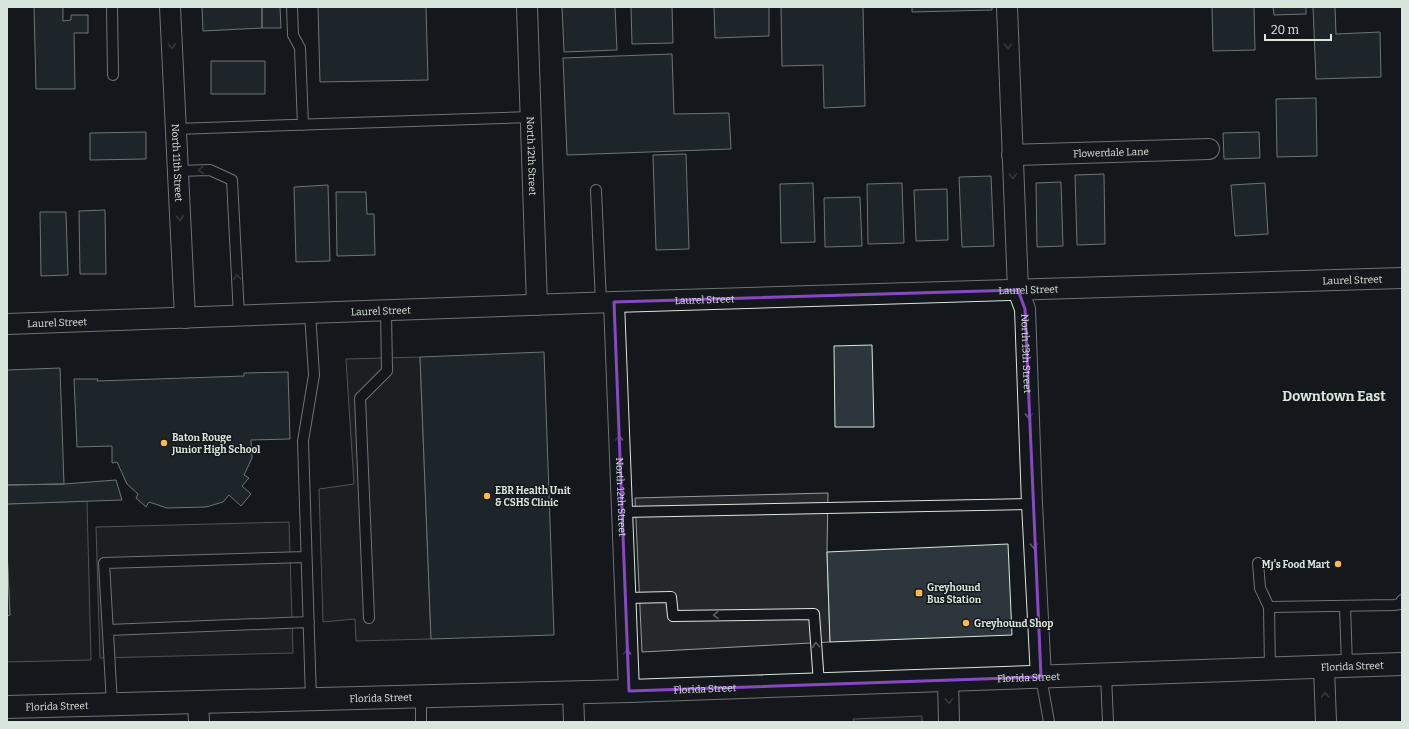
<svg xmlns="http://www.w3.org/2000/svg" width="1409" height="729" font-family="Bitter,serif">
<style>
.parking{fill:#24282b;stroke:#939e99}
.building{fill:#2c363c;stroke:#d8e6dc}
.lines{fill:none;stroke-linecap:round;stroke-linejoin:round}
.service-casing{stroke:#d8e6dc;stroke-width:12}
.minor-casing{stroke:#d8e6dc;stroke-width:22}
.secondary-casing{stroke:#d8e6dc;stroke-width:24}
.service{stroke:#14181c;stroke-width:10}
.minor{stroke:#14181c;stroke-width:20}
.secondary{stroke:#14181c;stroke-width:22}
.oneway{stroke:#59605f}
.marked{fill:none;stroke:#8948c3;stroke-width:3;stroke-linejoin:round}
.poi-dot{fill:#ffb74d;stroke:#14181c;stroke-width:1.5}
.labels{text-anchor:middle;stroke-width:3;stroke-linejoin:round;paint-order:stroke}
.street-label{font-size:10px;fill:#d8e6dc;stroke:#14181c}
.poi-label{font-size:10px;font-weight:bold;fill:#d8e6dc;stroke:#14181c;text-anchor:start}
.district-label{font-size:14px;font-weight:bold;fill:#d8e6dc;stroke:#14181c}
</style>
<rect width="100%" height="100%" fill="#14181c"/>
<path class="parking" d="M420,357L431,639L356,641L355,619L323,622L319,489L354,484L346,359Z
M828,493L827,552L830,642L642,652L635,498Z
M87,501L91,660L7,662V616L10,615L7,550V504Z
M289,522L293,653L100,658L96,527Z
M922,716V722H854L853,719Z"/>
<path class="building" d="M34,7H63V21L71,20V15H88V33H74L75,89H36Z
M202,7H262V28L203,31Z
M262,7H280L281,28H262Z
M318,7H426L428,80L320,82Z
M562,7H615L617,50L564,52Z
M631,7H672L673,43L632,44Z
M714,7H769V36L715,38Z
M781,7H863L865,106L824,108L823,65L782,66Z
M912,7H992V10L912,12Z
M1212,7H1254L1255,50L1213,51Z
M1273,7H1306V14L1274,15Z
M1313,7H1335L1336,34L1380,32L1381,77L1316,79Z
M672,54L674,114L729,113L731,149L567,155L563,58Z
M211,61H265V94H211Z
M1316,98L1317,156L1277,157L1276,99Z
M146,132V159L90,160V133Z
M1259,132L1260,158L1224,159L1223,133Z
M686,154L689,249L656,250L653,155Z
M1104,174L1105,244L1077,245L1075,175Z
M991,176L994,246L962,247L959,177Z
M1061,182L1063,246L1037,247L1036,183Z
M813,183L815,242L781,243L780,184Z
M902,183L904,243L868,244L867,184Z
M1265,183L1268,234L1235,236L1231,185Z
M328,185L330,261L296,262L294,187Z
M947,189L948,240L916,241L914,190Z
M336,192H366L367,214H374L375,255L337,256Z
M860,197L862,246L825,247L824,198Z
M105,210L106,274H80L79,211Z
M40,212H66L68,275L41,276Z
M872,345L874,427H835L834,346Z
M544,352L554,635L431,639L420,357Z
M60,368L64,484L7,485V370Z
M288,372L290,439L251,440L252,458L244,475L249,478L242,486L251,494L241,506L229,495L223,502L206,507L167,508L149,502L146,507L136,498L138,494L127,484L117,462L112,463V446L77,447L74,379H98L97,381L244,376V373Z
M116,480L122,500L7,504V485L64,484Z
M1008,544L1012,635L830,642L827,552Z
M7,550L10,615L7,616Z"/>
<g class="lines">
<g class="service-casing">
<path id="service" d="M112,7L113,75
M292,7L293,35L300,48L303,125
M176,129L531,117
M178,171L210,170L232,180L239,316
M596,190L601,303
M310,313L314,375L303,441L311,699
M622,512L1032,504
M1258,563L1260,588L1269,607
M626,598L671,597L673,616L814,614L819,684
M1345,606L1347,666
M369,618L360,398L387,371L386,311
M108,630L309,622
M1270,669L1269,607L1394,605L1400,604L1402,600
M1106,675L1108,722
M1041,677L1049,722
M421,697V722
M112,704L104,563L306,557"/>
</g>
<g class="minor-casing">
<g id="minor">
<path id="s1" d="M170,7L185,318"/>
<path id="s2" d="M527,7L537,305"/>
<path id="s3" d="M1007,7L1018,290L1025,309L1032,504L1041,677"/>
<path id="s4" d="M1012,155L1209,149"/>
<path id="s5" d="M614,302L629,691"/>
<path id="s6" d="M7,324L614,302L1402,278"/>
<path d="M1324,667L1326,722"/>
<path d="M948,680L949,722"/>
<path d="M573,692L574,722"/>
<path d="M198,701L199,722"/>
</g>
</g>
<g class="secondary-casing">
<g id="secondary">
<path id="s7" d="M7,707L629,691L1402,664"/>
</g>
</g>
<use href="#service" class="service"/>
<use href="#minor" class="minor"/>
<use href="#secondary" class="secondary"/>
</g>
<defs><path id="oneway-chevron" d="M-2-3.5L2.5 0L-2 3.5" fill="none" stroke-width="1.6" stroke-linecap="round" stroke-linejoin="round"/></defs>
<g class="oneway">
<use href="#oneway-chevron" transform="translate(172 46) rotate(87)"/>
<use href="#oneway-chevron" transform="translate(1008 46) rotate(88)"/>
<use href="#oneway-chevron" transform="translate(201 170) rotate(178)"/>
<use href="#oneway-chevron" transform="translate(1013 176) rotate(87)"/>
<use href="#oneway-chevron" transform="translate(180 218) rotate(87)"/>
<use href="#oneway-chevron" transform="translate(237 277) rotate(-93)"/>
<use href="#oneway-chevron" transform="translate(1029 416) rotate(88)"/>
<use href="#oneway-chevron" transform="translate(619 438) rotate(-92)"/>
<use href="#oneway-chevron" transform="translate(1034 546) rotate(87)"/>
<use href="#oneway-chevron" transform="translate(716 615) rotate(179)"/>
<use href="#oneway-chevron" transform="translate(816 645) rotate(-94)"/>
<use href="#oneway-chevron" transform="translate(627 652) rotate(-92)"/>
<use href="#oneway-chevron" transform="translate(1325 695) rotate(-92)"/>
<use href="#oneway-chevron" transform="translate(949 701) rotate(88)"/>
</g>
<path d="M0 0H1409V729H0ZM1018,290L1025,309L1041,677L629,691L614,302Z" fill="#14181c" fill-opacity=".55" fill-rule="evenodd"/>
<path class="marked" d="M1018,290L1025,309L1041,677L629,691L614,302Z"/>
<g class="poi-dot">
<circle cx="164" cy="443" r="4"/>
<circle cx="487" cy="496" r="4"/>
<circle cx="1338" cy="564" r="4"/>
<rect x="915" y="589" width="8" height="8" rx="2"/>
<circle cx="966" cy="623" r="4"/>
</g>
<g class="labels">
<g class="street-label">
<text dy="4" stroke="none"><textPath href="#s4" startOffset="99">Flowerdale Lane</textPath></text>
<text dy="4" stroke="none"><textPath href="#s2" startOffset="149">North 12th Street</textPath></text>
<text dy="4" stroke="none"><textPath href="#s1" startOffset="156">North 11th Street</textPath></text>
<text dy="4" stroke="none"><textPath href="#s6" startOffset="1346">Laurel Street</textPath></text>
<text dy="4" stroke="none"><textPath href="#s6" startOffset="1022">Laurel Street</textPath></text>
<text dy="4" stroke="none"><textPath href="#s6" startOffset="698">Laurel Street</textPath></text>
<text dy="4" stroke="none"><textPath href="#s6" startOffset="374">Laurel Street</textPath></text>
<text dy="4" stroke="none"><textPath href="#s6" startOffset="50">Laurel Street</textPath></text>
<text dy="4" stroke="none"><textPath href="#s3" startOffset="348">North 13th Street</textPath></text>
<text dy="4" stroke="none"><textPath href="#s5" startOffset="195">North 12th Street</textPath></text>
<text dy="4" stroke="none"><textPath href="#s7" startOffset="1346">Florida Street</textPath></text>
<text dy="4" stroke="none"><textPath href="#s7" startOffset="1022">Florida Street</textPath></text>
<text dy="4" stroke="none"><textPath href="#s7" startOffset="698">Florida Street</textPath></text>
<text dy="4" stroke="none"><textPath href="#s7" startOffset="374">Florida Street</textPath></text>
<text dy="4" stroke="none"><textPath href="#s7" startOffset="50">Florida Street</textPath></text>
</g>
<g class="poi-label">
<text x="172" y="441">Baton Rouge<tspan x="172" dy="12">Junior High School</tspan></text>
<text x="495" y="494">EBR Health Unit<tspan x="495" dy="12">&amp; CSHS Clinic</tspan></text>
<text x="1330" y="568" text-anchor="end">MJ's Food Mart</text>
<text x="927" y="591">Greyhound<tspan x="927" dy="12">Bus Station</tspan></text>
<text x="974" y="627">Greyhound Shop</text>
</g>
<g class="district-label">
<text x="1334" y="401">Downtown East</text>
</g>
</g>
<rect width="1409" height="729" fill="none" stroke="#d8e6dc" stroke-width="16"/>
<path d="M1265 34v6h66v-6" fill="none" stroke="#d8e6dc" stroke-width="2"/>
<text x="1271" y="34" font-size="12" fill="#d8e6dc" stroke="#14181c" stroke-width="3" paint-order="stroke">20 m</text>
</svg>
